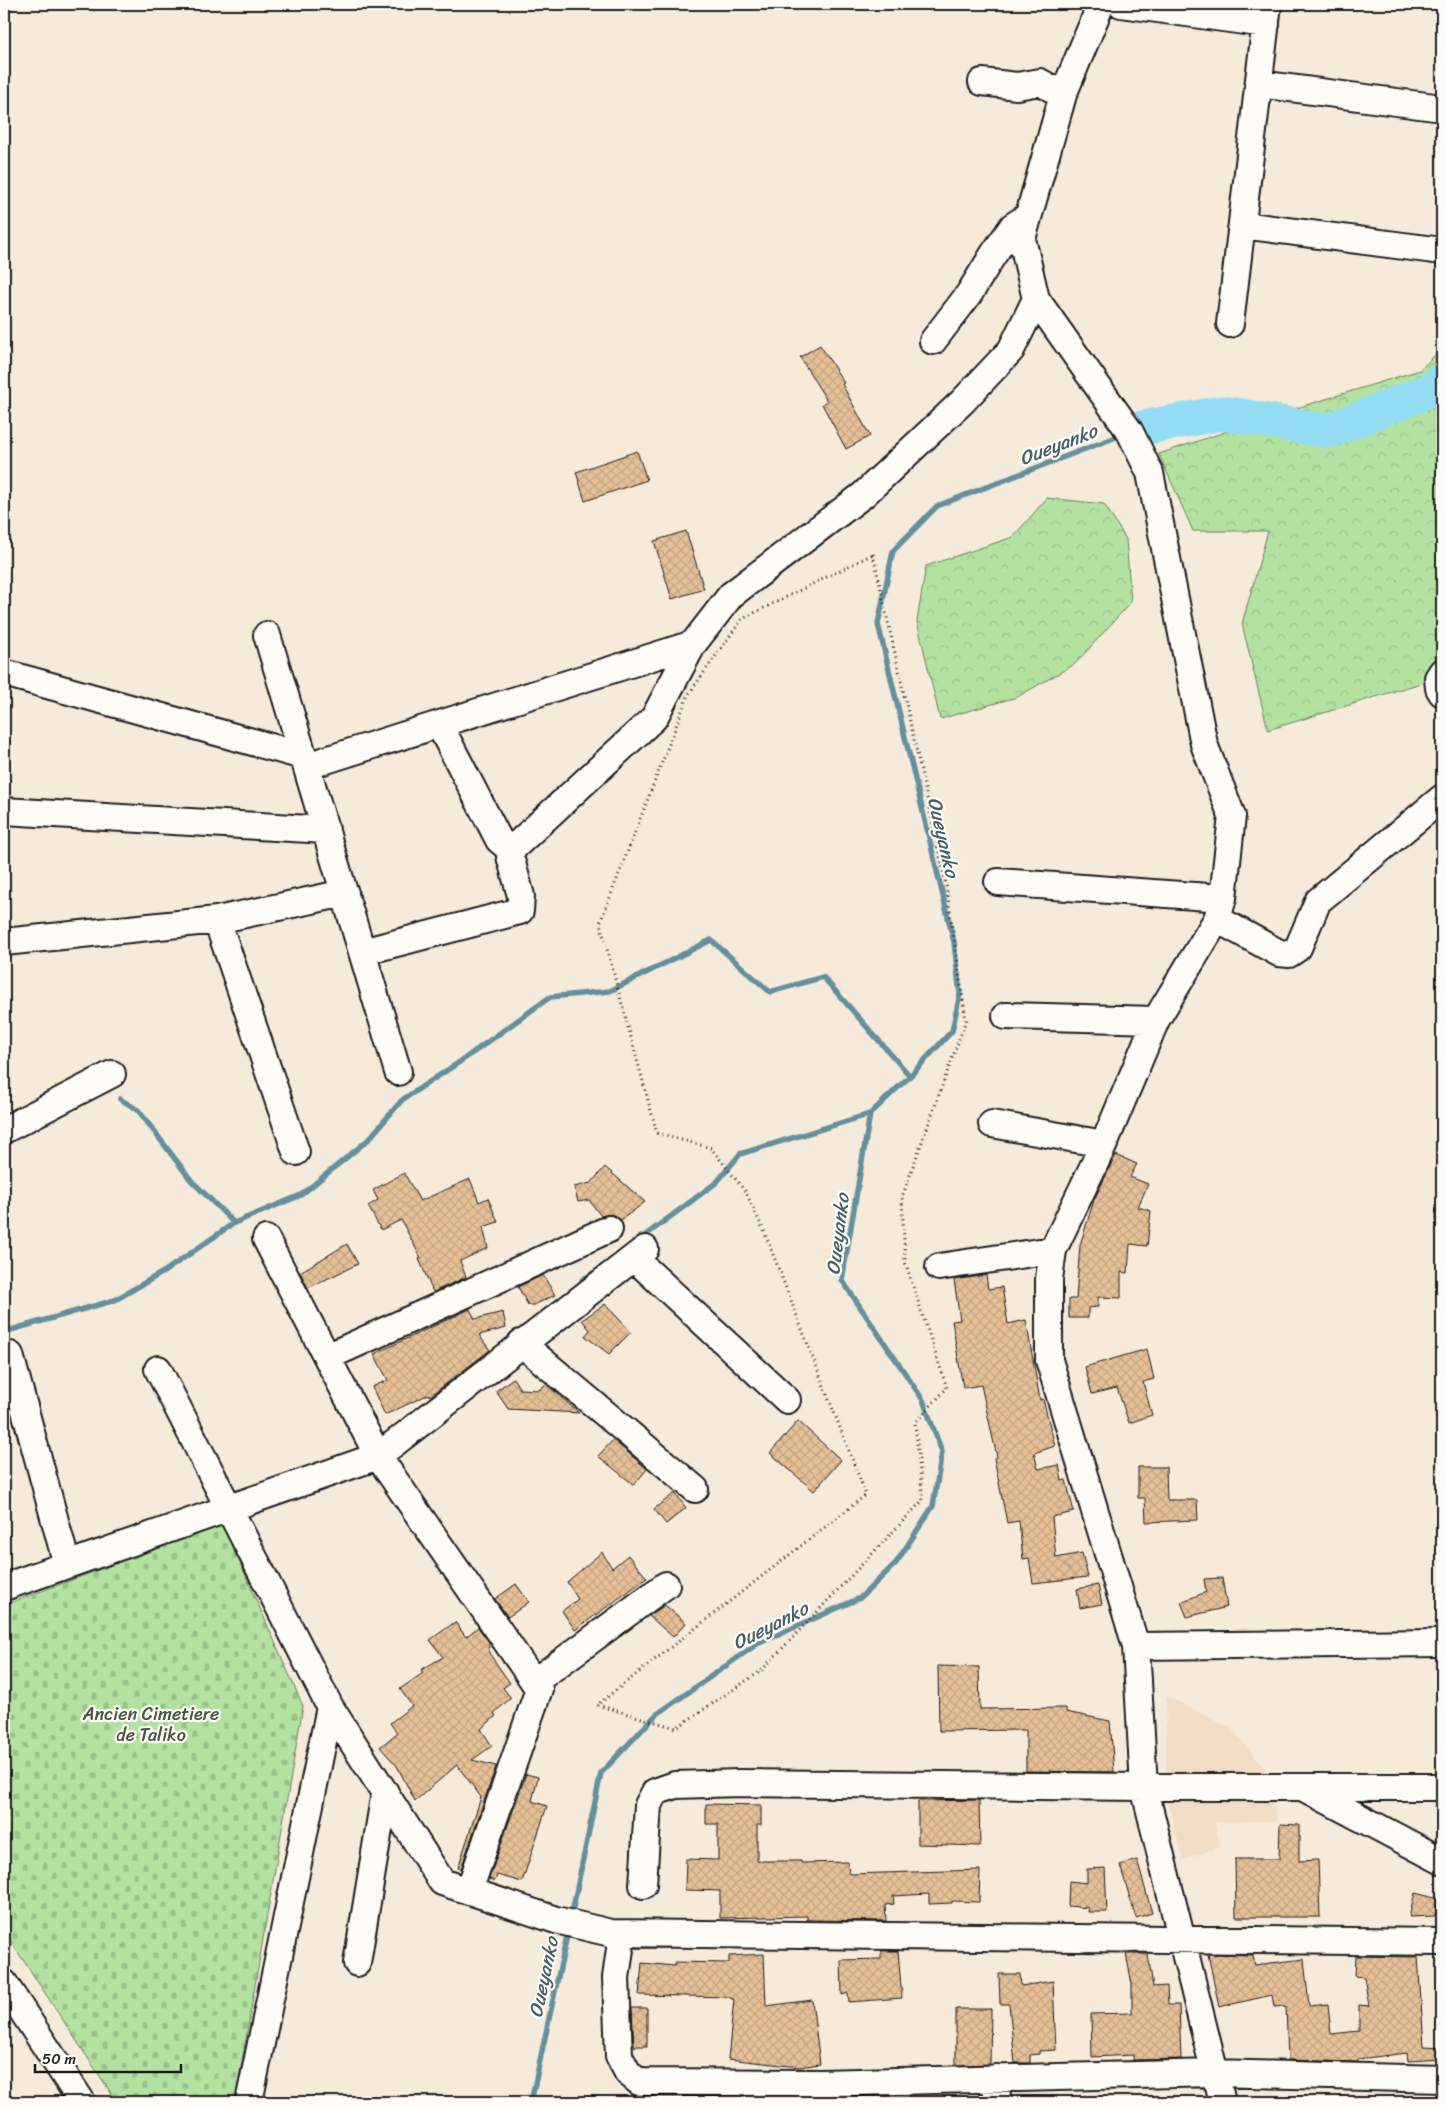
<svg xmlns="http://www.w3.org/2000/svg" width="1446" height="2106" font-family="Sriracha,sans-serif">
<style>
.built{fill:#f1ddc6}
.forest{fill:url(#forest-crowns);stroke:#687f5e}
.cemetery{fill:url(#cemetery-stones);stroke:#687f5e}
.lines{fill:none;stroke-linecap:round;stroke-linejoin:round}
.stream{stroke:#63909e;stroke-width:5.5}
.river{stroke:#93ddf4;stroke-width:35}
.building{fill:url(#building-cross-hatch);stroke:#1c1c1c}
.minor-casing{stroke:#1c1c1c;stroke-width:30}
.path{stroke:#1c1c1c;stroke-width:3;stroke-dasharray:1 4;stroke-linecap:butt}
.minor{stroke:#fdfcf7;stroke-width:26}
.labels{text-anchor:middle;stroke-width:4.5;stroke-linejoin:round;paint-order:stroke}
.park-label{font-size:18px;fill:#495744;stroke:#fdfcf7}
.water-label{font-size:19px;font-style:italic;fill:#466068;stroke:#fdfcf7}
</style>
<defs>
<pattern id="forest-crowns" width="20" height="18" patternUnits="userSpaceOnUse" patternTransform="scale(1.25)"><rect width="20" height="18" fill="#b3e2a0"/><path d="M2 6a3 3 0 1 1 6 0M12 15a3 3 0 1 1 6 0" fill="none" stroke="#99c189"/></pattern>
<pattern id="cemetery-stones" width="16" height="16" patternUnits="userSpaceOnUse" patternTransform="scale(1.25)"><rect width="16" height="16" fill="#b3e2a0"/><path d="M2 7V4a2 2 0 0 1 4 0v3zM10 15v-3a2 2 0 0 1 4 0v3z" fill="#99c189"/></pattern>
<pattern id="building-cross-hatch" width="8" height="8" patternUnits="userSpaceOnUse" patternTransform="scale(1.25)"><rect width="8" height="8" fill="#e6bf96"/><path d="M0 0l8 8M0 8l8-8" fill="none" stroke="#c5a481"/></pattern>
</defs>
<rect width="100%" height="100%" fill="#f6eada"/>
<filter id="ink" filterUnits="userSpaceOnUse"><feTurbulence type="fractalNoise" baseFrequency=".02" numOctaves="2"/><feDisplacementMap in="SourceGraphic" scale="10" xChannelSelector="R" yChannelSelector="G"/><feConvolveMatrix kernelMatrix="1 2 1 2 8 2 1 2 1" color-interpolation-filters="sRGB"/></filter>
<g filter="url(#ink)">
<path class="built" d="M1166,1696L1231,1728L1266,1770L1277,1821L1215,1822L1220,1847L1183,1860L1166,1797Z"/>
<path class="forest" d="M1442,348V664L1421,683L1268,730L1242,624L1268,531H1193L1159,454L1300,407L1420,370Z
M1047,498L1104,504L1126,539L1131,602L1075,664L1017,697L940,719L917,621L926,566L1013,537Z"/>
<path class="cemetery" d="M223,1524L303,1706L235,2102H117L4,1931V1605Z"/>
<g class="lines">
<path class="stream" d="M120,1099L138,1110L191,1180L234,1223
M639,1240L717,1182L740,1154L870,1114
M582,1280L593,1273
M4,1332L115,1300L165,1271L234,1223L301,1195L369,1139L402,1100L464,1059L550,997L610,991L711,940L770,992L823,977L910,1076
M571,1917L601,1773L656,1715L757,1644L860,1598L896,1563L933,1506L942,1452L923,1400L842,1280L870,1114L910,1076L952,1031L960,994L954,942L878,624L893,551L937,506L1124,434
M531,2102L568,1931"/>
<path class="river" d="M1138,429L1222,413L1328,431L1440,386L1442,380"/>
</g>
<path class="building" d="M820,345L844,383L842,384L870,436L846,449L822,404L827,401L800,357Z
M637,451L647,480L585,501L576,472Z
M686,531L704,589L672,599L654,541Z
M1116,1155L1137,1164L1130,1177L1148,1184L1138,1207L1151,1211L1147,1246L1130,1244L1128,1273L1121,1272V1298L1098,1297V1307L1088,1308V1318H1069V1299H1076L1080,1245L1094,1200Z
M605,1167L645,1202L621,1220L611,1214L601,1216L589,1200L578,1202L574,1187L591,1183Z
M404,1173L420,1201L470,1179L479,1202L488,1198L498,1222L483,1227L488,1248L460,1261L466,1277L433,1292L419,1259L421,1258L401,1220L381,1230L368,1206L378,1200L373,1190Z
M347,1244L358,1264L308,1288L300,1272Z
M543,1275L555,1295L534,1305H528L518,1287Z
M986,1275L988,1289L1002,1287L1008,1324L1026,1320L1040,1400L1043,1399L1055,1446L1034,1453L1038,1469L1059,1465L1062,1481L1066,1480L1074,1512L1052,1517L1056,1558L1082,1553L1088,1577L1033,1583L1029,1558L1023,1559L1019,1521L1007,1523L994,1458L997,1457L981,1385L963,1388L952,1321L960,1320L954,1280Z
M605,1304L631,1332L609,1354L585,1336L590,1330L582,1320Z
M470,1309L475,1319L503,1312L506,1328L479,1335L490,1350L430,1396L429,1394L385,1415L372,1387L388,1380L374,1354Z
M1147,1349L1154,1379L1143,1382L1152,1415L1129,1423L1117,1388L1092,1394L1085,1367Z
M513,1378L520,1389L539,1390L546,1384L579,1413L508,1409L496,1391Z
M798,1421L841,1460L814,1491L770,1453Z
M613,1440L647,1469L634,1485L598,1456Z
M1138,1467H1166L1167,1500H1197L1198,1520L1146,1522L1145,1498H1138Z
M675,1493L686,1508L666,1524L654,1509Z
M602,1552L612,1568L628,1555L647,1578L575,1630L562,1611L578,1599L567,1582Z
M1222,1578L1227,1607L1187,1617L1181,1602L1206,1592L1204,1579Z
M516,1584L529,1602L508,1617L495,1599Z
M1098,1585L1102,1604L1080,1608L1077,1589Z
M665,1605L686,1623L673,1637L649,1616Z
M455,1622L466,1637L478,1627L489,1642V1653L510,1683L503,1688L511,1698L494,1713L496,1716L481,1729L492,1746L472,1760L496,1766L461,1869L458,1868L481,1797L457,1765L415,1801L397,1766L380,1747L397,1733L390,1723L412,1706L400,1689L423,1673L421,1670L443,1657L430,1640Z
M938,1666L979,1667L980,1709L1066,1708V1712L1110,1721L1114,1772L1026,1771V1730L939,1731Z
M526,1774L538,1777L532,1801L547,1806L522,1882L497,1875L495,1881L489,1879Z
M979,1800L980,1846L918,1844V1801Z
M706,1804L761,1805V1825H757V1861H801V1863L848,1862L849,1874L980,1870L979,1902L952,1901V1903L929,1904V1894L893,1896L894,1904L885,1905L886,1921L807,1920V1916L720,1918V1891L685,1890L686,1859L718,1860V1824H706Z
M1280,1824L1299,1825V1861L1318,1860L1320,1917H1236L1235,1859H1279Z
M1137,1860L1152,1913L1136,1918L1120,1865Z
M1105,1868L1107,1912H1088V1908L1068,1906L1069,1881L1087,1883V1869Z
M1415,1893L1439,1899L1435,1916L1409,1917Z
M881,1951H898L902,1998L849,2002L848,1993L842,1995L841,1960L881,1959Z
M764,1954L766,2006L812,2000L820,2064L799,2067L728,2059L734,1999H731L730,1997L639,1995L642,1963L675,1966V1962L729,1963V1956Z
M1126,1954H1148L1153,1987L1167,1986L1168,2005H1179L1181,2059L1133,2060V2055L1092,2057L1091,2014L1132,2013V1984Z
M1208,1954L1253,1955L1255,1965L1304,1959L1309,2006L1328,2004L1331,2034L1359,2031V2005L1369,2006L1364,1977L1355,1976L1356,1956L1418,1957L1424,2046L1442,2047V2059L1408,2061L1407,2053L1358,2059V2062L1288,2060L1286,2006L1274,2007L1272,1995L1219,2007Z
M999,1974H1020L1021,1986L1053,1981L1056,2050L1039,2051V2054L1030,2055V2063H1015L1009,2004H1000Z
M632,2008H647V2046H634Z
M956,2009H991L990,2064L956,2065Z"/>
<g class="lines">
<g class="minor-casing">
<path id="minor" d="M1101,4L1063,95L1022,239L1036,299L1130,432L1150,473L1204,744L1232,816L1223,898L1217,919L1156,1020L1104,1144L1053,1250L1049,1279V1360L1136,1646L1144,1787L1222,2102
M1121,4L1266,24
M982,82L1017,86L1040,82L1063,95
M1259,84L1442,108
M1242,225L1442,251
M1230,324L1268,4
M933,341L969,294L993,255L1013,226L1027,217
M267,635L398,1072
M1442,672L1438,678L1439,688L1442,693
M4,673L303,756
M439,724L499,840L511,850
M307,766L693,644
M4,811L326,830
M998,882L1223,898
M1217,919L1279,953L1289,954L1298,948L1318,901L1442,798
M217,920L296,1152
M4,942L217,920L345,893
M362,952L520,911L521,896L510,856L511,850L654,718L693,644L731,595L863,495L962,402L1011,350L1036,299
M1006,1016L1156,1020
M992,1124L1104,1144
M4,1130L112,1074
M266,1239L378,1456L539,1689L469,1891
M634,1258L787,1400
M939,1267L1053,1250
M521,1343L695,1489
M10,1355L67,1565
M327,1357L609,1229
M158,1369L330,1707L442,1882L556,1920L611,1933L1442,1942
M4,1587L378,1456L645,1249
M1136,1646L1442,1643
M534,1682L666,1585
M1306,1789L1442,1861
M643,1885L648,1805L655,1792L675,1785L739,1783L1144,1787H1442
M620,1949L616,1978L619,2056L628,2073L639,2082L820,2083L821,2102
M357,1963L385,1792
M4,1983L82,2102
M996,2078L997,2102
M820,2083L1214,2073L1442,2079
M249,2102L330,1707"/>
</g>
<path class="path" d="M873,554L946,884L966,1020L902,1197L905,1262L947,1388L915,1423L923,1500L761,1671L676,1728L597,1705L866,1495L764,1231L745,1191L711,1148L657,1133L600,923L688,695L742,619Z"/>
<use href="#minor" class="minor"/>
</g>
</g>
<g class="labels">
<g class="park-label">
<text x="151" y="1720">Ancien Cimetiere<tspan x="151" dy="21">de Taliko</tspan></text>
</g>
<g class="water-label">
<text transform="translate(1058 444) rotate(-21)" y="7">Oueyanko</text>
<text transform="translate(944 837) rotate(77)" y="7">Oueyanko</text>
<text transform="translate(837 1234) rotate(-83)" y="7">Oueyanko</text>
<text transform="translate(770 1625) rotate(-27)" y="7">Oueyanko</text>
<text transform="translate(543 1977) rotate(-78)" y="7">Oueyanko</text>
</g>
</g>
<rect width="1446" height="2106" fill="none" stroke="#fdfcf7" stroke-width="20"/>
<rect x="10" y="10" width="1426" height="2086" fill="none" stroke="#1c1c1c" stroke-width="2" filter="url(#ink)"/>
<path d="M35 2064v8h146v-8" fill="none" stroke="#1c1c1c" stroke-width="2.5"/>
<text x="42" y="2064" font-size="15" fill="#1c1c1c" stroke="#fdfcf7" stroke-width="4" paint-order="stroke">50 m</text>
</svg>
